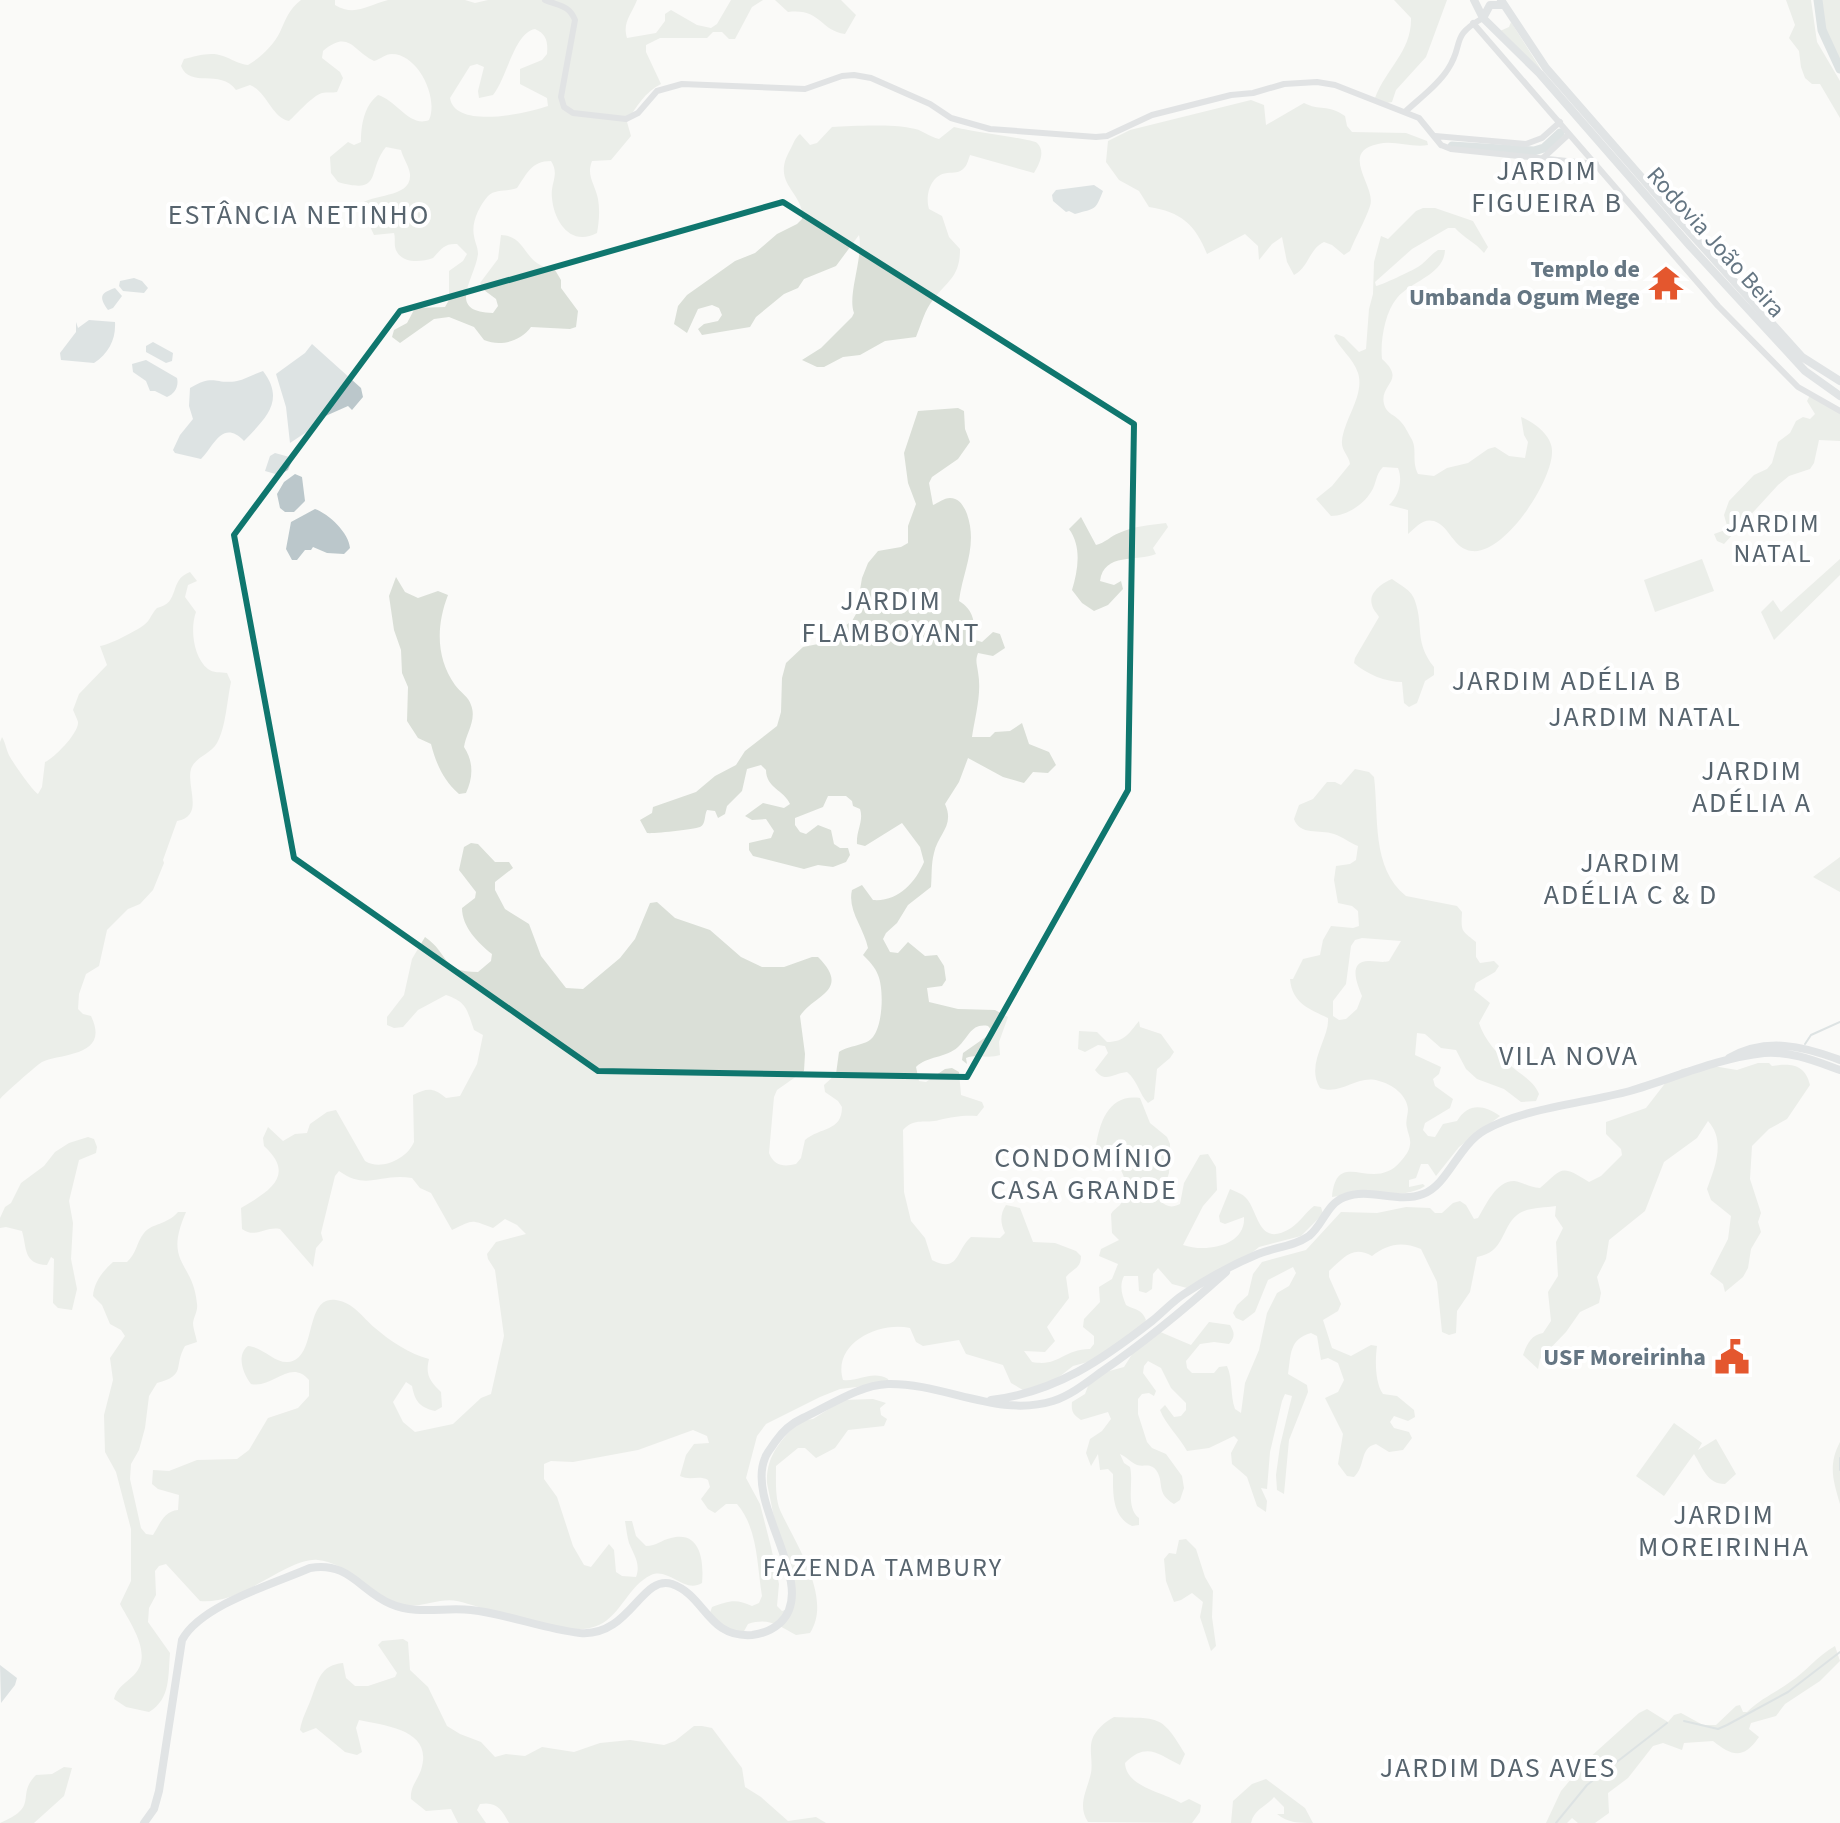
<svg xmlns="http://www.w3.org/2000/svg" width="1840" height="1823" font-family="'Source Sans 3',sans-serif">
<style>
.green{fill:#dadfd7;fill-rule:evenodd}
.water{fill:#bbc7cb}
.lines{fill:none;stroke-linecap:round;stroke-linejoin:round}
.stream{stroke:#bbc7cb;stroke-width:2}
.river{stroke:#bbc7cb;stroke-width:9}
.minor{stroke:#c3c8cc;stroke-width:6}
.major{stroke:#c3c9ce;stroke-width:8}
.marked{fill:none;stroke:#0f766e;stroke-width:6;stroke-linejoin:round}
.labels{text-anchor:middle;stroke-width:8;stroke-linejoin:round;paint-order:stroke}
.street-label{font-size:24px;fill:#657683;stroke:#fff}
.poi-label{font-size:24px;font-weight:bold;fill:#657683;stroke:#fff;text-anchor:end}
.neighbourhood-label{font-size:26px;letter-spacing:2px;fill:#57646e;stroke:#fff}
.quarter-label{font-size:28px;letter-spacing:2px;fill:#57646e;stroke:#fff}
</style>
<rect width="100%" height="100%" fill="#fafaf8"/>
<path class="green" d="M301,0H335V5C355,17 368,5 388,0C407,0 444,0 465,0L475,3L488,0H637C632,14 622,22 627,38L656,33L665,21V14L671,10L697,25L711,28L717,24L731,0H763L752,7L735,39H729L722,32H713L707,38H660L646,45V52L661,84C645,92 636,107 627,122L631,136L611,160L592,161C586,176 595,184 598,199C600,210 599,222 597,233C571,247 554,222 552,198C550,183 560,175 551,161C531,161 527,174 517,188C507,192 495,189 488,196C479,206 471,223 474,236C475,243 478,247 478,254C475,279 445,312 493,313L498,306L496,299L484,290L480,283L498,259L501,235C524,236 524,258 542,266C546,268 551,268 555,270L561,280V288L578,311L576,327L570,329L531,327C521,341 501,347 484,340L474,327L449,317L434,319L400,343L392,337L394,330L407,323L415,308L445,307L449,300V271L463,261L467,254L457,244C445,243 441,249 433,258C422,262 404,264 397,252C393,246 396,239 394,233L374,235L360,205C371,193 412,199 410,174C409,166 403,158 401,150L386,147C366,171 384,195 338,182L331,173L330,157L348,142L354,145L361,142C361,125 364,106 378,95C396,100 410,128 429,120C439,98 418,54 392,54C385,54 381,59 374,61C353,51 349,29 323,51L322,58L340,72L343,78L337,92C332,93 327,92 322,93C312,96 297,114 289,121C272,118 267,92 250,85L236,90C220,68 190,89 181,66L184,59C196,56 211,51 223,56C232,59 238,64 248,65C260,58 274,45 280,32C286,19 289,9 301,0ZM535,29C547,34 548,43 547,54L542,60L520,69V84L547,98L548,106C528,113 455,130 450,98L470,66L477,64L484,67L478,91L479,98L493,95C507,78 514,33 535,29Z
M775,0H841L856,15L845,34C819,30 821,8 788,12Z
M1394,0H1447L1426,57L1396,90L1392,102L1387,103L1375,98C1386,69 1412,51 1411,18Z
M1786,0H1811L1817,42L1840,81V118L1820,84H1812L1805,78L1801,67L1799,51L1789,38L1795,25Z
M1818,0H1840V70L1820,27Z
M1511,22L1542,71L1500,31L1509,27Z
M1251,100L1264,105L1266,125L1304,103C1319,111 1328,104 1345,116L1347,126L1352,132L1406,133L1427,141L1428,145C1412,148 1394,140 1378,144C1338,152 1377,187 1370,206C1365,221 1356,236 1350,251L1344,255L1332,245L1324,242C1309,249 1309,267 1294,275L1287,262L1282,237L1272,244L1259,260L1258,246L1245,234L1207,254C1195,224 1181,212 1149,207L1139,191L1119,180L1106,162L1108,141L1130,130Z
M832,127C852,126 890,124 910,128C922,129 929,137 939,139L954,127C967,131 1033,139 1037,143C1046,151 1039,165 1034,173L970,155C969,158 967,165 965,167C959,174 954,172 947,173C930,175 925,196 929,209L942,216L949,237L960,249C960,277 948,280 933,300C925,309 921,325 916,337L885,341L860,355L843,357L824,367H817L802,360L821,348L852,317L854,313C847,295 864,256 859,235L836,266L804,279L798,288L784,294L756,317L750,327L702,335L698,329L704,324L718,321L722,315L719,308L712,305L698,309L687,333L674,324L678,306L687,295L735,261L755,253L777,234L797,224L802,219C805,192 770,185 790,150C794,143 794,139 800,134L810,145L817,143Z
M1423,208H1435L1473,221L1488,247L1484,253C1475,242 1464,238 1455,228H1448L1412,249L1375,282L1376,286C1382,285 1411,271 1418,267C1425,263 1430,255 1438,250H1445C1444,275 1411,281 1397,298C1385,312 1380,341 1382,359C1407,381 1379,384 1384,404C1386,414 1396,415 1401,422C1405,426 1408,433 1411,438C1418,449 1411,460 1418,474L1434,476L1447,468L1468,463L1488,449L1495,447L1509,456L1525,458L1528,442L1524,435L1521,417C1534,422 1553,436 1552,452C1552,482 1504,555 1472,551C1453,549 1450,526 1434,521C1423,518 1416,527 1408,534V510L1389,505C1399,496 1403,480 1398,468L1383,467C1375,475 1377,483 1371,492C1363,505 1346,516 1331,516L1316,499L1332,486L1350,464C1349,455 1341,451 1342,441C1344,419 1365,395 1358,373C1353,358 1339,348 1334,336L1336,334L1344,337L1359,352L1366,349L1369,309L1373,294L1374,262L1381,236L1388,239L1416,211Z
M1810,395L1840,411V441L1819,440L1814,463L1810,469L1789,476L1778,485L1724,544L1717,541L1714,534L1728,529L1724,515L1729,501L1754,475L1767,469L1772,463L1778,442L1790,433L1796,421L1803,417L1810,419L1815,414L1807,401Z
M958,408L964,411L965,429L970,442L958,459L932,477L929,483L933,505C938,503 944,498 950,498C959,498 964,506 967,514C978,546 963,570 959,601C974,610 975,623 975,640L982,642L993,632L1000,634L1005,648L993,656L978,653C975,661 977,664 978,672C982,694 975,716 972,737H990L995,732L1010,731L1022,723L1029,744L1049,752L1056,765L1048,773L1033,772L1024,783L1003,777L968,758L959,782L945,804C955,826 938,834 934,853C931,864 932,876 931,887L908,905L897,923L886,933L883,939L890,952L898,953L908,942L925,956L937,955L944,966L946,980L942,986L927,988L929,1002L958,1009L995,1010L1008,1017L999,1042L1000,1055C989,1059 977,1054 966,1058L967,1064L962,1060L963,1053L993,1032L988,1026C971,1023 969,1037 958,1047C946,1058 927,1056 916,1067L919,1081L926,1082L945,1069L952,1068L959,1072L961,1095L982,1102L984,1107L977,1116C962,1115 953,1117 939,1120C925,1124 915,1117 903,1130L904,1192L911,1221L925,1238L932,1260C959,1274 956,1250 971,1237L1000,1238L1005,1233C1000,1223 1000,1214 1006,1205L1020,1208L1033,1242L1055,1243L1076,1251L1081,1256C1081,1269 1073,1268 1066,1277L1069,1298L1047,1327L1055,1341L1045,1352L1024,1351L1032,1362C1060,1367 1061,1350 1090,1349L1094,1344V1336L1083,1327L1084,1319L1100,1302L1099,1287L1112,1279L1118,1264L1099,1256L1101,1249L1119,1240L1112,1233L1111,1214C1113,1210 1117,1208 1120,1205C1124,1200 1125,1192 1125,1186C1125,1160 1104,1164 1096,1146C1100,1121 1109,1094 1140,1098L1150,1123L1167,1137L1170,1144L1169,1173L1160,1201C1167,1207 1172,1208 1180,1204L1184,1183L1200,1155L1208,1154L1216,1167L1217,1190L1203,1206L1183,1245C1206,1253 1246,1246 1244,1217L1225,1224L1220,1222L1219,1216L1230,1189C1236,1192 1242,1193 1247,1199C1259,1214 1259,1248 1291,1228C1299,1223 1306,1212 1314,1206L1321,1207L1323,1214L1301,1236L1259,1247L1242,1261L1187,1288L1172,1284L1158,1268L1153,1274L1152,1289L1146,1293L1139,1291L1138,1276H1124C1119,1286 1122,1295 1126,1305C1135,1310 1142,1309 1146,1320L1142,1327L1095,1360L1073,1366L1050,1384L1023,1390L1011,1383L1003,1365L966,1354L959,1340L923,1346L916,1342L910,1328C878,1321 832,1344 843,1380C859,1382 872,1370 888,1379L889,1383L840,1389L820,1397L766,1424L757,1436L746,1478L760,1504L771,1547L779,1584L777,1606L782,1611L788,1609L791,1602L767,1483C766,1455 781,1441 799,1421L813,1419L843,1400L873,1399L886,1403L880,1408L881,1415L887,1419L884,1426L848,1430L835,1448L816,1458L805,1448H798L776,1466C776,1481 775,1497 780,1510C795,1543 833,1598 810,1633L796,1635C779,1626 769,1617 748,1624L743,1633L728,1630L710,1613L712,1607C728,1601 736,1598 752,1606L759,1603L762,1596C757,1566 758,1528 737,1504H726L715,1513L708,1509L701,1499L710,1487L708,1480C699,1475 690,1481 680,1476L686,1455L694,1444L709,1443L707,1436L693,1430L638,1450L573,1462L551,1461L544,1464V1479L557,1497L573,1546L584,1565L591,1567L609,1544L614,1550L616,1572L622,1576L636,1577C641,1564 634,1555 629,1543C627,1536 626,1527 625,1521H632L636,1536L646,1546C657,1546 661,1540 671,1538C701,1530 704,1562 702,1583C684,1594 669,1567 651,1575C628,1586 621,1615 599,1625C564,1641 493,1609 457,1601C437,1597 413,1613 392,1602C368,1591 345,1562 318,1560C287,1557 244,1605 200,1601L166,1564L159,1566L155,1571L156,1595L149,1608L148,1622L170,1653C168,1675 171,1699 149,1712L126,1707L114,1699C117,1687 126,1683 134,1675C154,1655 130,1623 120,1604L131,1581V1529L116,1472L105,1452L104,1415L113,1380L110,1358L125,1336L121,1330L110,1324L102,1305L93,1296C94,1282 103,1271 113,1262H127C137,1253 136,1243 144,1233C152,1223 167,1225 178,1212H186C163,1265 193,1260 197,1304C198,1311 194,1316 193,1323C193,1328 196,1336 197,1342L185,1346C173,1367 187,1375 157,1383L149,1396L145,1428L139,1450L131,1464L130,1479L141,1528L146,1534L153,1535C160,1524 164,1511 178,1510L179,1495L158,1489L152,1484L153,1470L169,1471L197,1460L237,1459L249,1450L268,1418L298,1408L309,1396V1380C290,1358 273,1389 251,1384C243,1374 236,1355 248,1346C263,1347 274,1363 288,1362C318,1360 303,1295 336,1300C354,1303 362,1317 375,1328C390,1341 410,1354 429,1359C425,1375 430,1381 441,1392L442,1407L435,1411C419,1407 415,1401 412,1386L406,1382L393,1402L403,1422L415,1432L453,1424L481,1398L491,1394L504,1336L495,1270L488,1259L487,1254L496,1242L526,1234L517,1225L505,1219L493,1228C469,1219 474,1220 452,1230L431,1193L420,1188L412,1178C379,1173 367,1191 339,1171L335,1176L321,1233L323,1240L316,1248L313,1267L280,1229C265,1226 256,1239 242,1229L241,1208C268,1192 297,1176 264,1146L263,1138L268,1127L283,1141L295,1134L307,1133L310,1124L327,1112L336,1110L365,1161C381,1171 407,1159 414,1142L413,1095C427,1088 433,1087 446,1098L460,1096L477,1064L483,1035L474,1030C467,1010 467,1002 446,995L418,1010L403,1027L394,1028L387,1025V1017L404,995L412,959L425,937C450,954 440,972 478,972L491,961L492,954C478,943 462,927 462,908L475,898L476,892L459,870L464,847L471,843L478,844L495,862H509L513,868L495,882V890L505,909L529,924L541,956L566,988L583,989L620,958L635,939L650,903L657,902L675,918L710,930L741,957L762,967H784L812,957H818C852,991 813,995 800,1016L805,1054L804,1071L777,1090L774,1097L769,1153C774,1166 784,1167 796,1164L801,1158L805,1140C820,1127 842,1132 842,1107L838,1101L825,1092L824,1085L836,1074L839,1052C849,1045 866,1046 873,1037C883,1024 884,989 878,975C875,967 869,961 863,955L868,948C864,928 847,910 852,890L862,885L873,900C898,902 915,883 924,862L920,847L902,823L865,846L857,844C856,831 864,821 860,809L853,806L852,801L846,796H828L823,807L795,818V825L800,832L806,834L818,825L831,830L834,844L840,848H848L850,855L846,862L833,867L818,865L804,869L753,856L749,850V843L771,838L774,831L766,819L752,820L745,816L763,803L784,808L790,804C784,790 766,788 766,770L761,765L747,769L742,791L727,806L725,814L718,818L715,811L707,810C704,816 706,824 700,827C696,829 653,834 647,833L640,820L652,813L653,807L696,792L715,776L736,765L745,751L777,726L781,712L782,678L786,663L803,647L818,644L852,621L856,614L862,578L868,563L878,551L901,547L908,543V526L916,504L908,483L904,453L918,411Z
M1081,517L1096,545C1105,543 1111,536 1119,533C1134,526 1150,525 1166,523L1168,527L1153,548L1156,554C1137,562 1104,552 1100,581L1114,585L1121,581L1123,589L1108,605L1094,611L1082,603L1072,590C1078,570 1082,547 1069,529Z
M1702,559L1714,591L1655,612L1644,580Z
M1840,559V575L1774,640L1761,612L1773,600L1781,612Z
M190,572L197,581L188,585L185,597L196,612C190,628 193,657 208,669C213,673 220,672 227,673L231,682C227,700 226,727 217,743C211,754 195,757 191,769C186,787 205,816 177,821L163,860L164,863L153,890L140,904L128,909L107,930L99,966L86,974L79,994L78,1009L83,1014L91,1016C111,1057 60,1053 42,1062C38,1064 3,1095 0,1099V742L2,737C6,744 6,750 10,757C14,764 32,790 38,794L42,787L45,762C54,758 79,733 78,722C78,721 74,712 73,710L79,694L107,665L100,646C107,646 136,631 144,625C150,621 151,614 157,608C181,603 168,580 190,572Z
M396,577L405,592L418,598L438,591L448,595C436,626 436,658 455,685C460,692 469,697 471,705C477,720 466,733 464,747C474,762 473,778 466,793L459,794C444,781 436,764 431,744L418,738L407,721L408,687L402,673L401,650L394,630L389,596Z
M1392,579C1400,585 1412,590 1415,601C1424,627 1414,642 1434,667V675L1425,681L1417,703L1409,707L1404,703L1402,682C1386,682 1366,674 1354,663L1355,658L1379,617C1377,613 1373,610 1372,605C1368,593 1382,583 1392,579Z
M1355,769L1369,772L1374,777C1379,817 1371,868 1406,896L1457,906L1462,912C1461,932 1461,930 1476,942V957L1480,963L1494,961L1499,966L1495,972L1476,983L1474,990L1490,1003L1479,1023C1484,1039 1498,1055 1511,1066C1521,1075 1534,1081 1539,1094L1536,1101L1521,1102L1504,1089L1477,1079L1466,1069L1456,1050L1441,1048L1425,1034L1417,1033L1415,1055L1441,1067L1439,1074L1433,1079L1435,1086L1453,1099L1450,1108L1425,1123L1423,1130L1428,1136L1435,1137L1443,1124L1457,1121C1468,1103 1483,1104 1500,1116L1459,1147L1436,1176L1428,1164H1421L1416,1178L1409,1180V1187L1423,1184L1425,1186C1405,1200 1358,1192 1332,1197C1337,1145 1373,1195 1401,1161C1405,1156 1409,1152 1410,1145C1411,1138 1408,1134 1407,1128C1405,1122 1408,1115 1408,1109C1407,1095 1392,1084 1379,1081C1357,1074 1342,1096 1320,1088C1305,1064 1330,1038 1328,1018C1309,1009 1292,1003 1290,979H1293L1303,959L1320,955L1323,940L1331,926L1353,928L1359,926L1358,911L1352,906L1338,903L1334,880L1336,866L1350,864L1356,860L1358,846C1350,843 1343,837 1334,834C1319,829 1300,836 1294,819L1299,805L1313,799L1327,782H1335L1341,785ZM1362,938L1401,941L1389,961C1382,963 1378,961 1370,961C1347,960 1357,984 1362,996L1357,1009L1346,1019L1339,1020L1333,1016V1001L1346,984L1351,946L1355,940Z
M1840,857V892L1813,877Z
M1139,1021L1140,1027L1161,1034L1174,1052L1170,1058L1157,1069L1154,1099L1148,1103C1139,1094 1138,1081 1127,1072C1114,1073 1105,1084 1095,1070L1108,1053L1105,1046L1098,1045L1085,1052L1078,1049L1079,1031L1097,1032L1107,1042C1125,1042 1129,1033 1139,1021Z
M1758,1063H1769L1772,1066C1791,1063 1805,1064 1810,1085L1787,1119L1769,1129L1752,1146L1750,1179L1761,1213L1758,1222L1761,1232L1751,1249L1748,1268L1743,1277L1725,1292L1723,1284L1710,1274L1728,1239L1731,1216L1711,1200L1707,1189C1715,1167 1726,1141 1708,1121L1697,1138L1664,1162L1645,1211L1609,1240L1606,1259L1597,1277L1601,1293L1599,1303L1580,1312L1566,1332L1540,1359L1538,1369L1523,1355C1527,1344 1531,1335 1543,1333L1551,1321L1548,1292L1558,1276L1556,1242L1563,1228L1555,1216L1556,1206C1543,1208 1527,1207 1517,1215C1501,1228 1505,1252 1477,1257L1470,1292L1457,1311L1456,1333L1449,1335L1442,1332L1437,1282L1421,1249C1401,1241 1388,1244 1372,1256C1352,1245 1344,1258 1329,1271V1277L1341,1304L1338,1311L1323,1320L1332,1348L1351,1356L1371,1345L1377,1346C1375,1360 1375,1383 1383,1394L1397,1396L1414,1410L1415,1417L1408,1421L1394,1416L1390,1422L1394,1428L1409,1432L1412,1438L1403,1450L1389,1452L1376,1444C1359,1448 1366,1466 1354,1477L1347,1476L1338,1464L1343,1434L1325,1398L1338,1392L1344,1380L1338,1363L1328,1358L1321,1360L1317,1336L1311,1333C1289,1339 1291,1355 1288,1374L1307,1385L1308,1392L1289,1440L1284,1494L1277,1490L1276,1475L1280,1446L1292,1396L1285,1394L1282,1401L1270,1452L1267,1489L1261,1488L1267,1501L1266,1512L1257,1506L1247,1477L1232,1464L1231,1453L1238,1440L1234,1436L1209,1448L1187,1451C1178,1435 1166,1425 1160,1410L1165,1405L1174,1417L1181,1416L1186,1410V1403L1171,1388L1161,1368L1148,1361L1144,1366L1143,1373L1156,1391L1154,1396L1149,1393L1142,1394L1138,1399V1414L1147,1442L1152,1448L1166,1454L1182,1476L1184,1488L1180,1500L1174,1504C1155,1493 1165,1482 1156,1470C1150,1463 1144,1467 1137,1465C1132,1463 1125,1456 1120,1454L1124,1463L1130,1467C1134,1483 1125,1507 1139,1518V1525L1132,1526C1112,1516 1113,1494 1113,1474L1108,1469L1100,1470L1098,1454L1091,1466L1086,1453L1090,1439L1102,1431L1111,1419L1108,1412L1081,1420C1073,1415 1071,1411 1072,1402L1085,1394L1090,1381L1102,1373L1124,1367L1136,1348L1158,1331L1191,1345L1209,1322L1230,1325C1235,1333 1235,1337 1229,1344L1214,1342L1200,1344L1186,1361L1187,1368L1192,1373H1214L1219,1367L1227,1366C1233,1379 1230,1395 1235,1409L1241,1413L1245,1383L1259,1350L1267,1313L1277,1293L1289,1286L1296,1273L1293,1267L1268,1280L1255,1312L1243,1321L1236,1318L1233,1313L1237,1305L1248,1295L1253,1274L1262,1262L1306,1250L1341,1212L1377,1213L1406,1207L1430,1208L1435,1213H1442L1453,1203L1460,1201L1466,1205L1474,1219L1478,1218C1486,1205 1496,1181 1514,1181C1523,1182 1530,1188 1540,1188C1562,1169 1560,1163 1589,1182L1601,1176L1622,1155L1621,1149L1606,1134V1122L1646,1108L1670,1077L1682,1069L1707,1065L1737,1070Z
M88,1137L94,1139L97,1147L96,1153L79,1160L69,1201L73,1223L71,1259L77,1289L72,1310L58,1308L53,1303L54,1259L51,1257L47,1265C23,1264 27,1248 22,1231L6,1227L0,1228V1218L5,1207L11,1203L21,1183L44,1166L55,1152L69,1143Z
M1674,1423L1702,1443L1698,1450L1716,1439L1736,1474L1725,1484C1707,1484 1703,1468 1694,1454L1664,1496L1636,1476Z
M1840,1442V1504C1833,1480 1828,1465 1840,1442Z
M1186,1539L1196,1549L1205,1577L1213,1591L1212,1617L1216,1646L1211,1651L1200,1617L1203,1602L1192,1593L1181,1600L1174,1602L1166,1581L1164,1559L1169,1553L1176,1554L1179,1540Z
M403,1639L408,1642L410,1670L428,1687L447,1726L460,1734L481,1742L495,1757L506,1754L525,1756L542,1747L574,1752L600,1743L630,1740L664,1745L675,1741L694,1726H702L712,1728L742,1768L745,1787L761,1797L788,1821L816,1817L826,1823H509C502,1810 497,1801 480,1804L477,1810L486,1823H458L451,1809L426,1811L411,1799C410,1787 417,1781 421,1770C434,1730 387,1726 359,1720L356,1728L362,1752L357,1755L345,1752L316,1728L303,1733L300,1730C302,1718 307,1710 311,1699C318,1681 320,1665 343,1663L346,1678L355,1686H368L395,1677L397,1673L378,1645L382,1641Z
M1835,1646L1840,1661L1820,1681L1785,1704L1776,1716L1751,1723L1749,1729L1759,1737C1743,1760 1732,1756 1713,1741L1684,1743L1682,1750L1663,1743L1653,1746L1628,1778L1608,1793L1609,1813L1595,1823H1578L1572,1818L1567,1823H1546L1561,1791L1587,1760L1639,1713L1647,1709L1668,1722L1674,1715L1681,1713L1703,1725H1716L1736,1706L1740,1705L1743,1712H1747C1760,1699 1775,1693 1790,1682C1807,1671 1816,1657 1835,1646Z
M1114,1717C1158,1719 1161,1713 1185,1754L1180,1765C1159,1755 1147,1741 1125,1763C1126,1787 1163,1792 1181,1803L1189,1799L1201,1805L1200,1812L1192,1823L1088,1822C1077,1805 1087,1791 1091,1773C1093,1762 1089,1750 1092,1740C1095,1730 1105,1722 1114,1717Z
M64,1767L72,1768L64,1796L34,1823H0C41,1806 15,1796 36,1775L52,1774Z
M1266,1779L1305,1808L1313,1823C1299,1823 1288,1823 1277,1814H1284V1807L1274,1797C1266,1807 1254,1809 1251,1823H1231L1233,1801L1252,1784Z"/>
<path class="water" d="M1094,185L1103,191C1095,211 1096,208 1075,214L1069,211L1066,212L1053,201L1052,195L1056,190Z
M134,278L142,281L148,288L144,293L123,291L119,286L120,281Z
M115,288L122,296L113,308L108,310C98,296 101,293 115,288Z
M89,320L115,322C116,339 109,353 94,363L61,360L60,353L76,332V322L78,328Z
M153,342L173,353L172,361L166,363L146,352V346Z
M312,344L361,388L363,397L352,410L348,406L321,418L314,427L290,443L286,407L276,374L305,353Z
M146,360L177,378C179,386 175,394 167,397L155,391H150L146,381L133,372L132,364Z
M263,371C286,401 265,419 244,441C222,418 213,448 201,459L175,453L173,450L180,435L193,419L189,406L190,388C215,373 215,385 237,381C246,379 254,374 263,371Z
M275,453L293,458L288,470L279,475L265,471L270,456Z
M295,474L302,477L305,501L294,512H285L280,508L277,494L284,482Z
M315,509C329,514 349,533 350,548L344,554L327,553L313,547L311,550H305L297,560H292L286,549L291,522Z
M0,1665L17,1678L15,1685L1,1703Z"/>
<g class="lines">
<path class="stream" d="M1805,1044L1811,1035L1840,1022
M1840,1458V1470
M1684,1721L1718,1729L1727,1725L1788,1692L1840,1652
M1556,1823L1587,1785L1667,1723"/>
<path class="river" d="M1818,0L1822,30L1840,69
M1452,146L1534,151L1544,148L1560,133"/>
<path class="minor" d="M545,0C559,6 569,5 575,20L561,97L564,107L573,113L626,119L638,113L657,91L682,84L805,89L842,76L854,75L871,78L930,104L951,118L990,129L1096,137L1107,136L1152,115L1231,95L1253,93L1284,84L1317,82L1335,85L1419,118L1441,145
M1473,23L1718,306L1798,387L1840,411
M1406,111C1420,98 1438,85 1448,69C1465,43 1449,37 1483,18
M1435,136L1526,144L1542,138L1560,122
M1441,145L1451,149L1596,164
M1543,158L1569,134"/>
<path class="major" d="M1474,0L1483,18L1540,74L1690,246L1805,371L1840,396
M1501,0L1546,68L1677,218L1802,357L1840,381
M1483,18L1490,5H1504
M1729,1058C1766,1037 1803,1046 1840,1060
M991,1400C1056,1392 1102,1360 1152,1321C1162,1313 1173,1301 1184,1294C1205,1280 1234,1264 1258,1254C1275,1247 1293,1247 1309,1236C1323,1225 1327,1203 1345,1197C1369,1187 1398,1204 1423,1194C1448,1185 1458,1145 1485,1130C1524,1108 1586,1103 1630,1091C1674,1078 1718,1058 1764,1053C1791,1051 1815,1061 1840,1070
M144,1823L154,1809L159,1791L182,1640C201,1605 273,1584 310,1568C349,1561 360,1591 391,1604C416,1615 445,1607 471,1610C508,1614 543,1629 580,1633C630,1637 641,1574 672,1584C706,1596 707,1638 752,1635C762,1634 772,1630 780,1623C820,1586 745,1505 765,1458C767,1452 772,1447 775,1442C782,1432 792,1423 803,1418C829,1406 859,1385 888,1384C944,1383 998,1418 1053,1401C1071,1395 1086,1383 1101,1372C1145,1342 1186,1308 1226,1272"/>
</g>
<path d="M0 0H1840V1823H0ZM783,202L1134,424L1128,790L967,1077L598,1071L294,858L234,535L400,311Z" fill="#fafaf8" fill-opacity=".55" fill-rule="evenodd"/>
<path class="marked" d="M783,202L1134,424L1128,790L967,1077L598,1071L294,858L234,535L400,311Z"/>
<defs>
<g id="temple-bare" transform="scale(2.76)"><path d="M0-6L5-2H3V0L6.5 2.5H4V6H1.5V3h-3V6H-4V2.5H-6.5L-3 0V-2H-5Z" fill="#e4572e" stroke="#fff" stroke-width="2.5" paint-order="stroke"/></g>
<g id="civic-bare" transform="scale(2.76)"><path d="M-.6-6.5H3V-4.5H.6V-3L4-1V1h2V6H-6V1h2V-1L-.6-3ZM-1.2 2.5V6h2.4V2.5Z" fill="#e4572e" stroke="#fff" stroke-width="2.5" paint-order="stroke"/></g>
</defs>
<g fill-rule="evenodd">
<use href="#temple-bare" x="1666" y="283"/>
<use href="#civic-bare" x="1732" y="1357"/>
</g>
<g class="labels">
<g class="street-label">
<text transform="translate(1716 242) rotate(48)" y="8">Rodovia João Beira</text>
</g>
<g class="poi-label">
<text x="1640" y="277">Templo de<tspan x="1640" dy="28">Umbanda Ogum Mege</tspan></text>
<text x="1706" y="1365">USF Moreirinha</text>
</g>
<g class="neighbourhood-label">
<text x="1773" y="532">JARDIM<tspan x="1773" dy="30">NATAL</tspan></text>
<text x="883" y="1576">FAZENDA TAMBURY</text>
</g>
<g class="quarter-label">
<text x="1547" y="180">JARDIM<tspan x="1547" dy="32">FIGUEIRA B</tspan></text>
<text x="299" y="224">ESTÂNCIA NETINHO</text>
<text x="891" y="610">JARDIM<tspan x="891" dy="32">FLAMBOYANT</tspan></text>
<text x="1567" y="690">JARDIM ADÉLIA B</text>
<text x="1645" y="726">JARDIM NATAL</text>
<text x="1752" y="780">JARDIM<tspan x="1752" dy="32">ADÉLIA A</tspan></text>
<text x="1631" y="872">JARDIM<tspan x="1631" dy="32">ADÉLIA C &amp; D</tspan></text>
<text x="1569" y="1065">VILA NOVA</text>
<text x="1084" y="1167">CONDOMÍNIO<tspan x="1084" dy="32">CASA GRANDE</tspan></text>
<text x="1724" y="1524">JARDIM<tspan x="1724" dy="32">MOREIRINHA</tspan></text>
<text x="1498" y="1777">JARDIM DAS AVES</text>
</g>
</g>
</svg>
